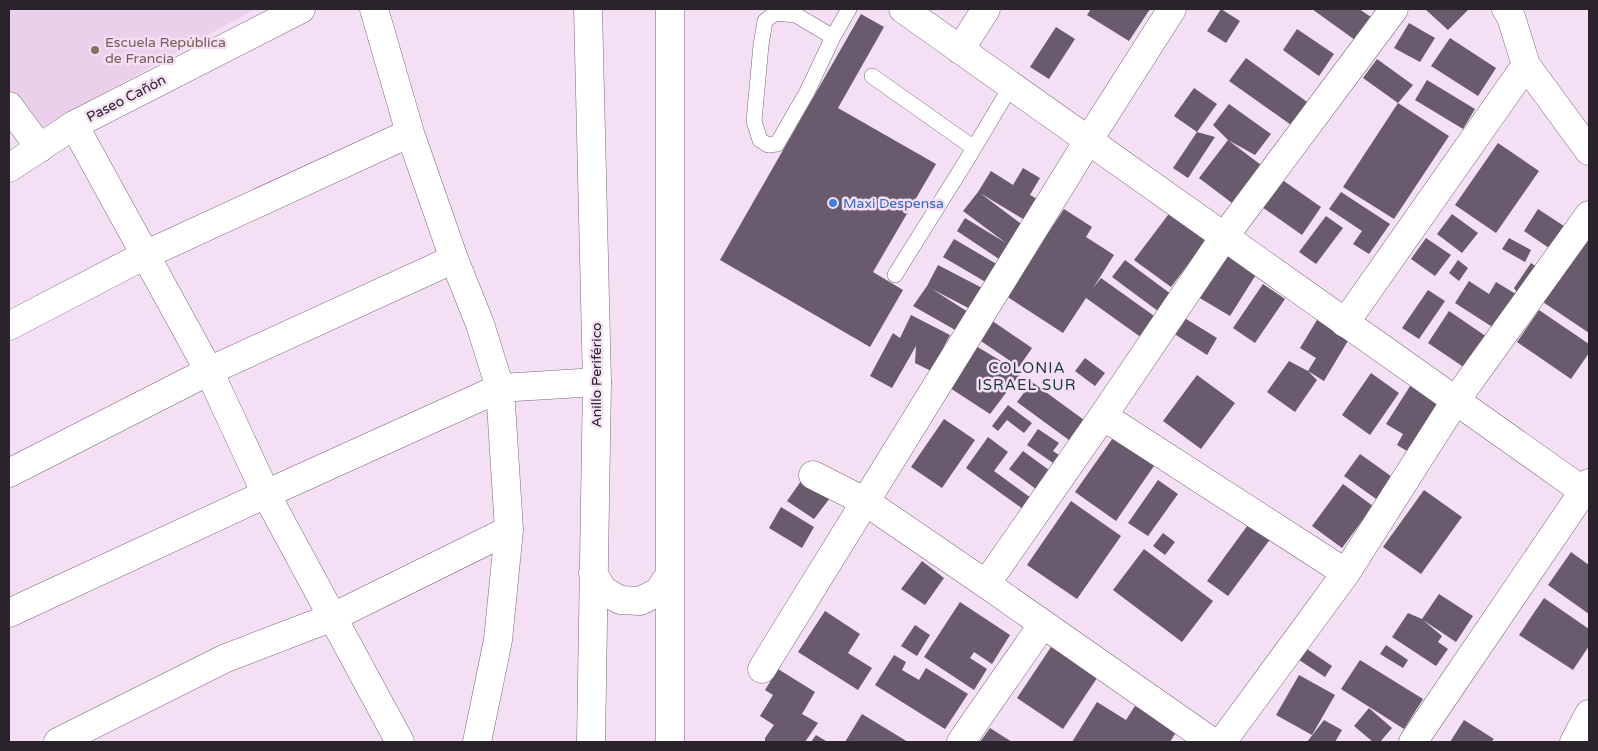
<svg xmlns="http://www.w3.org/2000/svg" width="1598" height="751" font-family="'Varela Round',sans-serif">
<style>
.built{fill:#ead0ea}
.building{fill:#695a6e}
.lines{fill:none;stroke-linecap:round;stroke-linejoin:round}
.service-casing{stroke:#79687a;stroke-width:16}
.minor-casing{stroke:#79687a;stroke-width:29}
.tertiary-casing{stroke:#79687a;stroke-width:29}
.trunk-casing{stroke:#79687a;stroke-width:29}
.service{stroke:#fff;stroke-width:15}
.minor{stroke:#fff;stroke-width:28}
.tertiary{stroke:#fff;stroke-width:28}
.trunk{stroke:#fff;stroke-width:28}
.education-dot{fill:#8d6e63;stroke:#f4dff4;stroke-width:2}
.shop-dot{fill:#3f7fe0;stroke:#f4dff4;stroke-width:2}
.labels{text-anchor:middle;stroke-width:5;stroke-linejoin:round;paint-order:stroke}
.education-label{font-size:14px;fill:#785e54;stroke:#f4dff4;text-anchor:start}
.street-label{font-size:14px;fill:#2b232b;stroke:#f4dff4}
.shop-label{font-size:14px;fill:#366cbe;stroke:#f4dff4;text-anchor:start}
.neighbourhood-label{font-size:15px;letter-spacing:1px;fill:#193b39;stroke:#f4dff4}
</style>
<rect width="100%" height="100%" fill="#f4dff4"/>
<path class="built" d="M9,9H255L36,131L9,91Z"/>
<path class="building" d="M1091,9H1150L1129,41L1087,15Z
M1221,9L1240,21L1226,43L1207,31Z
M1312,9H1359L1371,17L1355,40Z
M1425,9H1469L1448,30Z
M861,14L884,27L838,108L936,164L873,272L903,290L870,347L720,260Z
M1409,23L1435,38L1420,62L1394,48Z
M1056,27L1075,39L1049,79L1030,67Z
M1297,29L1334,54L1319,76L1283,50Z
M1450,38L1496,68L1478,96L1431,66Z
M1246,58L1310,104L1294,127L1229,81Z
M1377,59L1413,85L1398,103L1363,78Z
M1427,80L1475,109L1463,129L1415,100Z
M1194,88L1217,104L1197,132L1174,116Z
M1398,103L1449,136L1394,219L1343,187Z
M1229,104L1271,134L1255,155L1228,140L1213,125Z
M1197,132L1215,137L1188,178L1173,168Z
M1228,140L1261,165L1232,203L1199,178Z
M1498,143L1539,171L1496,233L1455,205Z
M1023,168L1040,178L1030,195L1041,201L1028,222L980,193L1024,226L1002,261L957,231L965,218L1006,243L963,211L978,192L991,171L1013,185Z
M1281,179L1321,207L1302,235L1262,207Z
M1341,192L1390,224L1369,254L1353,244L1362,231L1329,209Z
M1064,209L1092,227L1086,237L1114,255L1093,288L1101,278L1157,318L1142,338L1086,298L1063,333L1006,296Z
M1538,209L1567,228L1552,250L1524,231Z
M1171,211L1208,238L1171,287L1134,260Z
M1452,214L1478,233L1462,253L1437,234Z
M1326,216L1343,228L1316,264L1299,252Z
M1589,221V333L1537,298Z
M1426,238L1451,255L1435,276L1411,259Z
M1509,238L1531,250L1525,262L1502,249Z
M954,239L1000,266L989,284L943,257Z
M1226,254L1257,273L1230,316L1198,297Z
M1125,260L1175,297L1162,314L1112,277Z
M1458,260L1468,268L1459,281L1449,273Z
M1531,263L1541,270L1497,330L1455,303L1469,281L1489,294L1496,282L1519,296L1514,288Z
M938,265L988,291L976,312L932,289L968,312L957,331L913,306L927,286Z
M1263,284L1285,299L1255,343L1233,328Z
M1428,290L1445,301L1419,339L1402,328Z
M1539,310L1589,344V353L1571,379L1517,342Z
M1449,311L1487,337L1465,368L1428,343Z
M911,315L950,335L931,371L915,363L916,346L892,388L870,376L893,333L900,338Z
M1320,315L1352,334L1324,381L1308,371L1317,380L1295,412L1267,392L1289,361L1308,371L1316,358L1300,348Z
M1183,317L1217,338L1207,355L1173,333Z
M991,320L1032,348L1019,367L978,339Z
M976,346L1021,373L990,414L950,388Z
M1085,358L1105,373L1095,386L1075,371Z
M1371,373L1399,393L1370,435L1342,415Z
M1197,375L1235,403L1201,449L1163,421Z
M1032,382L1084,420L1069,440L1017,402Z
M1412,383L1436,397L1439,412L1412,454L1397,445L1403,434L1386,424Z
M1008,405L1032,423L1024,433L1007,420L998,431L992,426Z
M944,419L975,440L942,488L911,467Z
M1038,429L1059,443L1053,451L1065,459L1056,465L1027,445Z
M1115,435L1156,463L1116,521L1075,492Z
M988,437L1008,452L994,471L1031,498L1023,509L966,468Z
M1023,451L1053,473L1040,492L1009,469Z
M1360,454L1395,479L1379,501L1344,476Z
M806,474L833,494L814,519L787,501Z
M1158,480L1178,494L1148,536L1128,523Z
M1343,484L1373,506L1342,548L1312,526Z
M1424,490L1462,517L1421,574L1383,547Z
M1071,501L1121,536L1077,599L1027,565Z
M781,507L814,527L802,548L769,528Z
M1253,518L1274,534L1228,596L1207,581Z
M1163,533L1175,542L1165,555L1153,546Z
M1144,549L1213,601L1182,642L1113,590Z
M1571,552L1589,565V614L1548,585Z
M922,561L944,578L925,605L901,589Z
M1439,594L1473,616L1456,642L1423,620L1442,636L1438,642L1448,649L1436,666L1392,637L1408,613L1422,619Z
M1544,598L1589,629V646L1573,670L1519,635Z
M960,602L1010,635L992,664L974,652L970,658L987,669L974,690L924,657Z
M825,611L860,634L848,653L872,668L858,690L798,652Z
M915,625L930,635L917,656L901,646Z
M1386,645L1408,660L1403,668L1380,654Z
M1051,647L1097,678L1063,729L1017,698Z
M1304,647L1332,666L1325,677L1296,658Z
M894,655L906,662L902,670L919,680L926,668L968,694L945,729L875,685Z
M1360,660L1423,699L1404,729L1341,689Z
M778,669L815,692L802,714L818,723L805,742H765V738L774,725L760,716L773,695L765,690Z
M1299,675L1335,695L1312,735L1276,715Z
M1097,702L1126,720L1135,706L1176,732L1170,742H1072Z
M1369,708L1392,728L1380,742H1373L1354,726Z
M862,714L908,742H845Z
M1324,720L1342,730L1335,742H1307Z
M1464,720L1494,739L1491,742H1450Z
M990,728L1012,742H980Z
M816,735L826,741L825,742H811Z"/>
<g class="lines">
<g class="service-casing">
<path id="service" d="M833,37L796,15L775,13L765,21L761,45L754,121L760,140L768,145L777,144L807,92L833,37L849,9
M872,76L974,148
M895,275L965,163L1011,86"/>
</g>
<g class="minor-casing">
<path id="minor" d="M374,9L410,133L454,259L480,324L500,388L509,530L498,640L477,742
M1506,9L1511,17L1526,65L1589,151
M960,50L986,9
M9,106L40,148
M74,125L209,371L266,494L400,742
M1345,323L1526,65
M9,326L145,255L410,133
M1103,416L1346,573
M9,473L209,371L454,259
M813,475L866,502L986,584L1212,742
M986,584L1103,416L1224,237L1394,9
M9,613L266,494L500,388L597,382
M762,669L1088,141L1172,9
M58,742L226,658L333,617L509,530
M961,742L1043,624
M1222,742L1346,573L1456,400L1589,215
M1413,742L1589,483"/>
</g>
<g class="tertiary-casing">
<path id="tertiary" d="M903,9L1589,495
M9,168L74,125L301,9
M1574,742L1589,714"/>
</g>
<g class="trunk-casing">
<path id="trunk" d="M588,9L597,382L591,742
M593,573L603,590L620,600L640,601L658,592L669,576
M670,742V9"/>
</g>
<use href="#service" class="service"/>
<use href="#minor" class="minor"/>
<use href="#tertiary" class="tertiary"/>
<use href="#trunk" class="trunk"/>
</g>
<circle class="education-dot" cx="95" cy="50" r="5"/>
<circle class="shop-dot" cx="833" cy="203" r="5"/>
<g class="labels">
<g class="education-label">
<text x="105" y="47">Escuela República<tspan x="105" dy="16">de Francia</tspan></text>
</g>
<g class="street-label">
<text transform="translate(126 98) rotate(-27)" y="5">Paseo Cañón</text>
<text transform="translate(596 375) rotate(-90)" y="5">Anillo Periférico</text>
</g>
<g class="shop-label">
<text x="843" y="208">Maxi Despensa</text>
</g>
<g class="neighbourhood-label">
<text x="1027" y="373">COLONIA<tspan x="1027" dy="17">ISRAEL SUR</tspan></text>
</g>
</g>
<rect width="1598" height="751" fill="none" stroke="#2b232b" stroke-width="20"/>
</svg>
